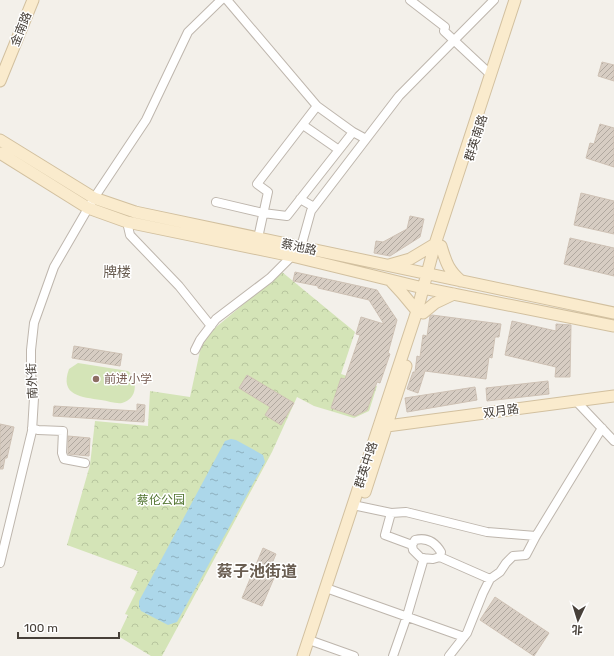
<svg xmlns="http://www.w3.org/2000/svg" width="614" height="656" font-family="Rubik,'Noto Sans SC',sans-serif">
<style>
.forest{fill:url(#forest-crowns)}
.garden{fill:#d4e4b7}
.water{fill:url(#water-ripples)}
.building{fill:url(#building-hatch);stroke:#cec1b4}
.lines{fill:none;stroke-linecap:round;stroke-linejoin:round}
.street-casing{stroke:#beb6ad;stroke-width:10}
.secondary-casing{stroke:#d2c09f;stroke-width:13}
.street{stroke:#fff;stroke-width:8}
.secondary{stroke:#faebcd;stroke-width:11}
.education-dot{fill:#8d6e63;stroke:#fff;stroke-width:1.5}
.labels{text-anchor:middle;stroke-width:3;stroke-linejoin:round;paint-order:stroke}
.street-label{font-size:12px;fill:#474039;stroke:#fff}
.education-label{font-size:12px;fill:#785e54;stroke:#fff;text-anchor:start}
.park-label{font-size:12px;fill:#517430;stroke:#fff}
.quarter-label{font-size:14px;fill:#695d51;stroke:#fff}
.district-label{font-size:16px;font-weight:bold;fill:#695d51;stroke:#fff}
</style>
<defs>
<pattern id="forest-crowns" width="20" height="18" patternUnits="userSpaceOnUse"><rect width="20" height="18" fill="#d4e4b7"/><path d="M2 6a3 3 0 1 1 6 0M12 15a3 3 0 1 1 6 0" fill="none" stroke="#b7c59e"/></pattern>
<pattern id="water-ripples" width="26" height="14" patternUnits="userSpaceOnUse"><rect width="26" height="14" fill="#acd7ea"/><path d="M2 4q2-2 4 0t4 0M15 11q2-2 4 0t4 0" fill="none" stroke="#8eb0bf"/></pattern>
<pattern id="building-hatch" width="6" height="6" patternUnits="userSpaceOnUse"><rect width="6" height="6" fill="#d7cdc3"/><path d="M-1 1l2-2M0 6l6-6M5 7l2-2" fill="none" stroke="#b0a89f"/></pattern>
</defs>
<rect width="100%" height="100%" fill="#f3f0ea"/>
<path class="forest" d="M282,272L355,332L341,374L377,386L369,411L354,418L314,406L297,397L272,452L162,656H151L118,636L128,615L125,614L136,592L130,588L138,571L67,545L90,465L95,421L148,426L150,391L190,397L202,342L215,328Z"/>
<path class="garden" d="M78,363L128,371C138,380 138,399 122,403C116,404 108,401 101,400C82,397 59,396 69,369Z"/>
<path class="water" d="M231,439L236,440L263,455L265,462L177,622L168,625L141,611L139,607V601L225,441Z"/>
<path class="building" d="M602,62L614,65V81L598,76Z
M600,124L614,128V167L586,158L590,143L594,144Z
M581,193L614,201V234L574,225Z
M410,216L424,219L420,237L390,256L374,253L376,241L383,242L407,229Z
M570,238L614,248V276L564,264Z
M295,272L377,290L397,320L388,353L390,354L380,383L377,382L367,410L355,416L331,408L341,378L345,379L360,335L356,334L361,317L384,324L369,300L318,288V286L293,281Z
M432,315L501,324L499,337H495L492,358L489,357L486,379L425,371L418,393L407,389L413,372H415L417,356L420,357L423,335L427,336L430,316Z
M512,321L556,331V324L571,325L570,377H555L556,367L505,355Z
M74,346L122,354L120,366L72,358Z
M247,375L294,403L281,425L265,415L270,407L239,388Z
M548,381L549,394L487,401L486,388Z
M475,387L477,400L407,412L405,398Z
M137,404L145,405L144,422L53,416L54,406L137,411Z
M0,424L14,427L7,458H5L3,469H0Z
M68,436L90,438L89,456L68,454Z
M263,548L276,554L270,568L277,571L262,606L242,598Z
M495,597L549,633L534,656L480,620Z"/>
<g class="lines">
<g class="street-casing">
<path id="street" d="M227,0L317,106L353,132L366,139
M410,0L445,27L444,31L490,74
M303,125L339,150
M300,199L314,207
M216,202L263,213L287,216L353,132
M127,222L130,235L179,286L211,326
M258,238L268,192L257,184L317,106
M195,350L200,340L216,319L270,278L301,247L311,211L399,96L494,0
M576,401L614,441
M32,428L38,430L63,431L62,453L64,459L85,463
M353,505L391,513L406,512L487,532L536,536
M391,513L385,535L412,545
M440,557L441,552C435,542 427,537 415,540L412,545L413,550L421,558L433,559L440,557L490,579
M0,563L32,431L34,398L31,373V350L34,323L54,267L94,198L146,120L188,32L221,0
M326,588L464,637
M309,640L354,656
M393,656L407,616L424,558
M449,656L467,633L483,593L490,579L500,572L506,563L513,556L526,555L536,536L602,428"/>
</g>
<g class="secondary-casing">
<path id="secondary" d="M0,81L33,0
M0,140L94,198L135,212L614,313
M0,153L88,208L127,222L292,256L423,288L614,326
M441,246C446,262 448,270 461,281
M389,265L410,259L435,244
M391,281L402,293L417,311
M423,313L435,303L454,294
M387,426L614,396
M365,492L406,366
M303,656L417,311L435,244L515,0"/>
</g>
<use href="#street" class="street"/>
<use href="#secondary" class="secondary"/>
</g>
<circle class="education-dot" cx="96" cy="379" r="4"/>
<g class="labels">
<g class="street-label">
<text transform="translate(21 29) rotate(-68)" y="4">金南路</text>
<text transform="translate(476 138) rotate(-72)" y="4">群英南路</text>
<text transform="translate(299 247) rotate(12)" y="4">蔡池路</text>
<text transform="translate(32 381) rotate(-93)" y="4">南外街</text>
<text transform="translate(501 411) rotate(-8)" y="4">双月路</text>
<text transform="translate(366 465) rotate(-72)" y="4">群英中路</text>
</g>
<g class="education-label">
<text x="104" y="383">前进小学</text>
</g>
<g class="park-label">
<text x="161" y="504">蔡伦公园</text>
</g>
<g class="quarter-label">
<text x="117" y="277">牌楼</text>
</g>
<g class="district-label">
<text x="257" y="577">蔡子池街道</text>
</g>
</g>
<g transform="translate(578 620) rotate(184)" stroke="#ffffff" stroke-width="3" paint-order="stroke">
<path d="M0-3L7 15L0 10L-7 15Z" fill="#474039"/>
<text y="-6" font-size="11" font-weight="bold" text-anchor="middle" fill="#474039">北</text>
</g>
<path d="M18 632v6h101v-6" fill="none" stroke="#474039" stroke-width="2"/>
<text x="24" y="632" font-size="12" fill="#474039" stroke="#ffffff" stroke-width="3" paint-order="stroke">100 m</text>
</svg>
